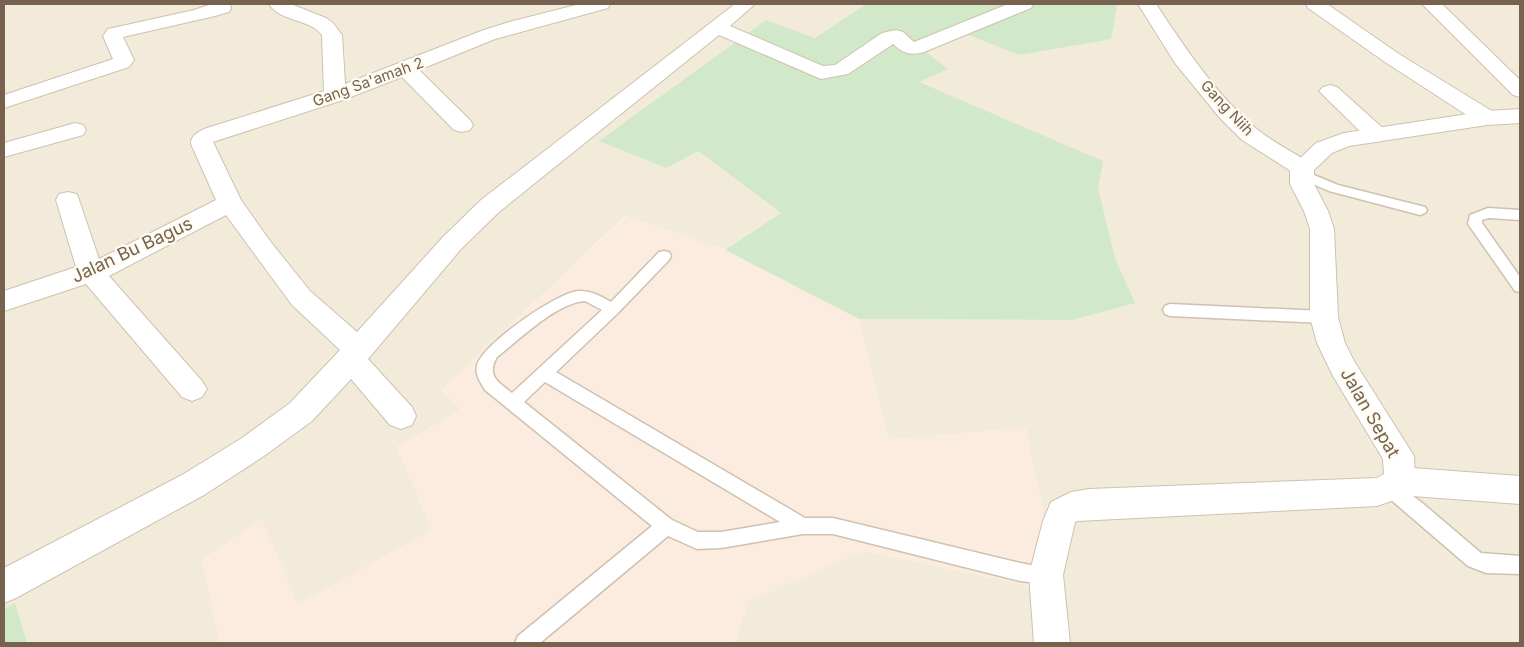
<svg xmlns="http://www.w3.org/2000/svg" width="1524" height="647" font-family="Inter,sans-serif">
<style>
.residential{fill:#f3ebd9}
.commercial{fill:#fbecdf}
.green{fill:#d1e9c9}
.lines{fill:none;stroke-linecap:round;stroke-linejoin:round}
.service-casing{stroke:#cec1b0;stroke-width:3}
.minor-casing{stroke:#cec1b0;stroke-width:2}
.tertiary-casing{stroke:#cec1b0;stroke-width:2}
.service{fill:#fff;fill-rule:evenodd}
.minor{fill:#fff;fill-rule:evenodd}
.tertiary{fill:#fff;fill-rule:evenodd}
.labels{text-anchor:middle;stroke-width:4.5;stroke-linejoin:round;paint-order:stroke}
.far-street-label{font-size:15px;fill:#76624e;stroke:#fefbf1}
.street-label{font-size:18px;fill:#76624e;stroke:#fefbf1}
</style>
<rect width="100%" height="100%" fill="#fcf8ea"/>
<path class="residential" d="M4,4H866L815,38L766,20L698,151L781,213L725,250L625,216L442,390L460,410L397,447L432,530L297,605L262,519L202,560L220,643H4Z
M1116,4H1520V643H735L748,601L863,551L1061,592L1025,428L889,440L859,319L1073,320L1134,303L1115,258L1098,187L918,82L922,49L956,30L1117,7Z"/>
<path class="commercial" d="M626,216L725,250L859,319L889,440L1025,428L1061,592L863,551L748,601L735,643H220L202,560L262,519L298,604L432,530L397,447L460,410L442,389Z"/>
<path class="green" d="M866,4H1116L1117,6L1111,39L1019,55L956,30L922,49L948,69L919,82L1103,161L1098,187L1115,258L1135,303L1073,320L859,319L725,250L781,213L698,151L666,168L599,141L766,20L815,38Z
M15,603L27,643H4V610Z"/>
<g class="lines">
<g class="service-casing">
<path id="service" d="M1302,170L1338,185L1425,207L1427,210L1425,213L1420,215L1329,191L1297,177L1296,174L1297,171Z
M1488,208L1520,210V220L1489,218L1482,220V223L1520,277V292L1515,291L1468,224L1470,215Z
M664,251L669,252L671,256L669,260L618,313L556,372L805,518H833L1020,563L1053,569L1055,575L1053,581L1046,584L1020,581L833,534H803L721,548L697,549L668,536L540,643H515L518,636L652,526L485,390C480,381 475,375 477,365C483,344 556,293 578,291C590,290 601,296 611,302L659,252ZM585,301L602,310L512,393C498,382 486,376 497,357C519,340 556,303 585,301ZM545,382L780,522L721,532H698L672,520L524,402Z
M1170,304L1324,311L1329,313L1331,317L1329,321L1324,323L1170,316L1165,314L1163,310L1165,306Z
M1389,480L1395,483L1421,502L1481,553L1520,556V574L1486,573L1468,566L1383,493L1380,488L1383,483Z"/>
</g>
<g class="minor-casing">
<path id="minor" d="M212,4H230L231,8L229,12L215,16L123,37L134,60L129,67L4,108V95L113,59L103,36L108,29L194,10Z
M269,4H291L326,18L333,23L342,35L345,84L481,31L509,22L580,4H610L608,8L495,39L419,70L470,120L473,125L470,130L462,132L454,130L402,77L343,100L213,142L241,200L270,241L310,291L357,332L443,237L481,200L735,4H755L730,26L823,66L835,65L882,33L896,30L903,32L914,42L1008,4H1033L1031,8L924,52C910,56 903,53 893,44L848,74L821,79L719,35L499,212L461,249L368,359L412,407L416,416L412,425L401,429L390,425L351,379L312,421L264,456L204,495L16,598L4,603V568L182,475L242,438L290,403L340,350L292,305L226,215L109,276L202,381L207,389L202,397L192,401L182,397L86,284L4,311V291L76,267L56,200L59,194L68,192L77,194L99,259L101,258L216,200L191,144C191,135 197,133 204,129L324,91L322,35C309,18 280,22 269,4Z
M1138,4H1156C1184,46 1218,98 1258,130C1273,142 1293,152 1310,163L1314,168L1310,173L1302,176L1294,173L1242,140L1219,117L1175,63Z
M1306,4H1327L1399,54L1495,113L1498,118L1495,123L1487,125L1479,123L1385,62L1308,8Z
M1422,4H1442L1520,80V97L1513,95Z
M1330,85L1337,87L1385,130L1388,135L1385,140L1377,142L1369,140L1323,95L1319,91L1323,87Z
M75,123L83,125L86,130L83,135L4,157V143Z
M1399,467L1520,476V504L1399,495L1388,491L1383,481L1388,471Z"/>
</g>
<g class="tertiary-casing">
<path id="tertiary" d="M1520,109V123L1487,125L1349,146L1332,153L1314,170V184L1328,211L1334,229L1338,317L1345,343L1354,361L1414,456L1415,481L1410,491L1400,498L1377,506L1077,521L1075,522L1063,575L1070,643H1034L1029,575L1043,521L1051,502L1071,492L1089,489L1377,478L1384,474L1383,459L1333,376L1317,343L1310,317V229L1304,211L1290,184V168L1316,143L1344,133L1487,111Z"/>
</g>
<use href="#service" class="service"/>
<use href="#minor" class="minor"/>
<use href="#tertiary" class="tertiary"/>
</g>
<g class="labels">
<g class="far-street-label">
<text transform="translate(368 82) rotate(-20)" y="5">Gang Sa'amah 2</text>
<text transform="translate(1227 108) rotate(47)" y="5">Gang Niih</text>
</g>
<g class="street-label">
<text transform="translate(132 250) rotate(-25)" y="6">Jalan Bu Bagus</text>
<text transform="translate(1370 413) rotate(60)" y="6">Jalan Sepat</text>
</g>
</g>
<rect width="1524" height="647" fill="none" stroke="#76624e" stroke-width="10"/>
</svg>
